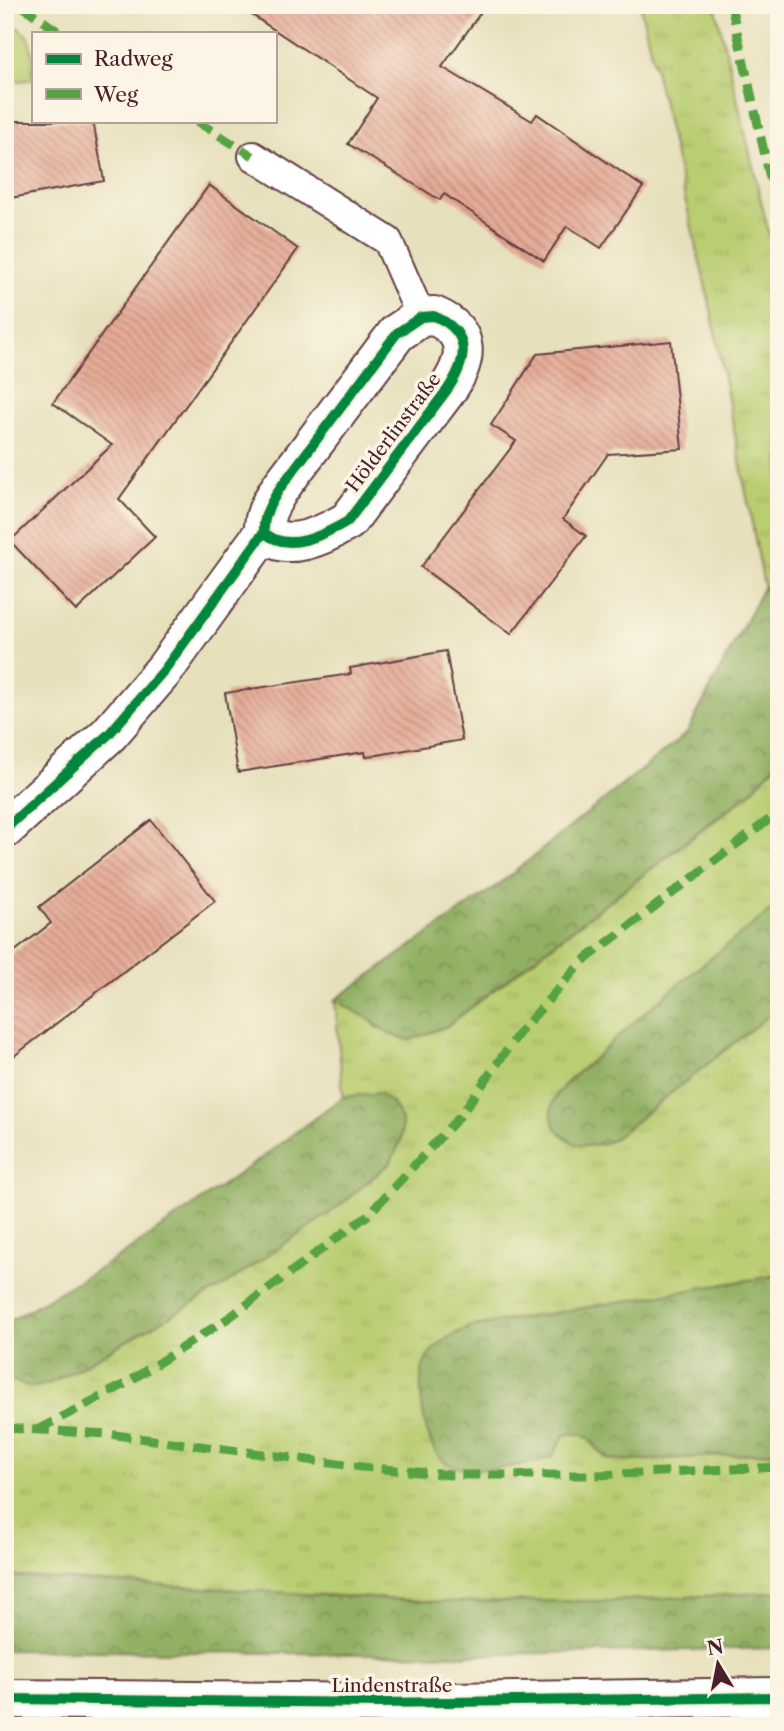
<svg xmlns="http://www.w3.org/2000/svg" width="784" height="1731" font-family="'Libre Caslon Text',serif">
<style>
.grass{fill:url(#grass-tufts);stroke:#82764e;stroke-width:2}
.forest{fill:url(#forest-crowns);stroke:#6e6847;stroke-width:2}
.park{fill:#b9cd71;stroke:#82764e;stroke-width:2}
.building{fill:url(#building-back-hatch)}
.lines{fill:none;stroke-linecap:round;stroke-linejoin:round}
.service-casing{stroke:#623c41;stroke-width:32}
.minor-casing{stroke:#623c41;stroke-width:42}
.tertiary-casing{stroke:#623c41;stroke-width:42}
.service{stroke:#fff;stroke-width:28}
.minor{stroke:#fff;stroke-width:38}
.tertiary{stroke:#fff;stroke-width:38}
.quiet{stroke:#56a243;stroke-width:9;stroke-dasharray:18 9;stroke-linecap:butt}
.cycleway-casing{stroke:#fcf5e5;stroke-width:15}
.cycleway{stroke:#00873e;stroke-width:10}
.labels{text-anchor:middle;stroke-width:7;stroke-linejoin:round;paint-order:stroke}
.street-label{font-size:19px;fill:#4a1f2b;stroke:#fcf5e5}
</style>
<defs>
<pattern id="grass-tufts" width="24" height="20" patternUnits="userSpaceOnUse" patternTransform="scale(1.75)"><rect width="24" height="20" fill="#b9cd71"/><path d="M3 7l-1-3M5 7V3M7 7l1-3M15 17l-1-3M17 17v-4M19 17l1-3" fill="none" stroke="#a1b062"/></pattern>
<pattern id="forest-crowns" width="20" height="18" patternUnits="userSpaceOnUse" patternTransform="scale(1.75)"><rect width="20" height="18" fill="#92b063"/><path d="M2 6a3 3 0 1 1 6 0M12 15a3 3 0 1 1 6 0" fill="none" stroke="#798f52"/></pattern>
<pattern id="building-back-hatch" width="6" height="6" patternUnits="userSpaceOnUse" patternTransform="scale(1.75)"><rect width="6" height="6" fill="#e5ac97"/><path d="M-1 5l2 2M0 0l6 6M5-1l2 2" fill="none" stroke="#bc8b7b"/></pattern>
</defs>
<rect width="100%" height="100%" fill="#fcf5e5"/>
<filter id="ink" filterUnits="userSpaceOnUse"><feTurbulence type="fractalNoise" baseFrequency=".0143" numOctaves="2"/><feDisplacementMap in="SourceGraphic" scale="14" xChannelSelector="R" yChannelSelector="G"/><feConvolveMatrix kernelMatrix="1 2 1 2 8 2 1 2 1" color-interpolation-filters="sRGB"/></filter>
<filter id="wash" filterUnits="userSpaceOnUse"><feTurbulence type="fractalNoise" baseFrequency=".00686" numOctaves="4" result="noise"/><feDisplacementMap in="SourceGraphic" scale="28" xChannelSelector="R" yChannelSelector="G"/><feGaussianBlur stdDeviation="1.57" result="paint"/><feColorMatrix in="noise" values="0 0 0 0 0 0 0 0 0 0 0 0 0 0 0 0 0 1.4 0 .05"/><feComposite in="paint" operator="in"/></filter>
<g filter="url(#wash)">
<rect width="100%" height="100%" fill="#e7e0bc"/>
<path class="grass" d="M640,5H715L779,277V602L764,586L711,310Z
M779,761V1275L469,1327L552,1457L564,1435L576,1432L588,1436L596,1448L607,1459L634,1461L779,1452V1592L608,1601L438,1602L5,1576V1376C25,1388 34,1390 55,1381L225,1285L379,1093L343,1097L335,1000L368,1018L378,1028L447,1026L749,794Z"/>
<path class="forest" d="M764,586L779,602V761L749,793L447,1026L410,1040L389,1034L367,1018L335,1000L498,885L687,733Z
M779,904V1007L611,1141C598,1145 583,1149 570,1141C558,1133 549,1122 552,1106C555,1088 585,1067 598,1055C655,1001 717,953 779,904Z
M379,1093L392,1103L402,1120L401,1141L390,1163L338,1207L225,1285L55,1381C34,1390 25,1388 5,1376V1328L8,1322L116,1259L249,1167L343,1097Z
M779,1275V1452L634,1461L607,1459C591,1443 589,1429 564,1435L552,1457C527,1465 470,1477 446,1463C424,1450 413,1377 427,1358C438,1341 452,1335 469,1327Z
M5,1576L438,1602L608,1601L779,1592V1648L457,1655L5,1650Z"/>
<path class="park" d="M5,18L29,37L33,59V79L5,83Z"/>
<g id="blocks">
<path class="building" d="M237,5H486L442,67L532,121L537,114L643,187L601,248L567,226L544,261L444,194L440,200L348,144L377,98Z
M5,121H93L104,181L10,198L5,170Z
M209,185L298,249L119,499L155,537L76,611L10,541L112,445L53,403Z
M671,341L682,449L608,454L563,519L586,536L511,634L421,567L516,441L491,425L537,354Z
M446,651L462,740L366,757L365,752L238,772L225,693L351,674L350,668Z
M151,820L215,901L5,1063V959L51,923L39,907Z"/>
</g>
</g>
<g filter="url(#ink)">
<use href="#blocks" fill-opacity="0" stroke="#623c41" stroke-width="2"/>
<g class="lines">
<g class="service-casing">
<path id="service" d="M253,156L388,241L421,317"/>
</g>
<g class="minor-casing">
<path id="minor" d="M434,316C472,332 468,360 447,390L348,521C324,535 287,554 264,532C263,514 271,503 280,488L397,333L421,317Z
M5,829L109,734L165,669L264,532"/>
</g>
<g class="tertiary-casing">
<path id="tertiary" d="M5,1699L379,1703L779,1697"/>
</g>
<use href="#service" class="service"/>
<use href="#minor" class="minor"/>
<use href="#tertiary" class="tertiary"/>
<path class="quiet" d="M21,5L60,33
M731,5L779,218
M196,121L253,156
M5,1428L108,1434L362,1467L451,1475H594L779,1467
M37,1430L125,1384L230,1317L368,1215L460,1116L519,1033L582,962L779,812"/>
<g class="cycleway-casing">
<path id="cycleway" d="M434,316C472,332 468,360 447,390L348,521C324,535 287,554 264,532C263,514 271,503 280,488L397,333L421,317Z
M5,829L109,734L165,669L264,532
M5,1699L379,1703L779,1697"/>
</g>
<use href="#cycleway" class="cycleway"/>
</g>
</g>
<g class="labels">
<g class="street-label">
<text transform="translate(393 432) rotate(-53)" y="7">Hölderlinstraße</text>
<text x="392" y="1692">Lindenstraße</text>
</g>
</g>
<rect width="784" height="1731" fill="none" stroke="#fcf5e5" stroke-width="28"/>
<rect x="32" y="32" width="245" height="91" fill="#fcf5e5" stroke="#b59f9b" stroke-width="2"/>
<rect x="46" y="54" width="35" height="10" fill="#00873e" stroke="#b59f9b" stroke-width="2"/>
<text x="94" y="66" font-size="21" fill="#4a1f2b">Radweg</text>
<rect x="46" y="89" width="35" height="10" fill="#56a243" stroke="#b59f9b" stroke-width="2"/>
<text x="94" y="102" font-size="21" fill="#4a1f2b">Weg</text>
<g transform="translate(718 1664) rotate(350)" stroke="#fcf5e5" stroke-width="5" paint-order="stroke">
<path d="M0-5L12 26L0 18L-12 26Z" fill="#4a1f2b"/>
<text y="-10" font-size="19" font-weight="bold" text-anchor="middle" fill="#4a1f2b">N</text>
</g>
</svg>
